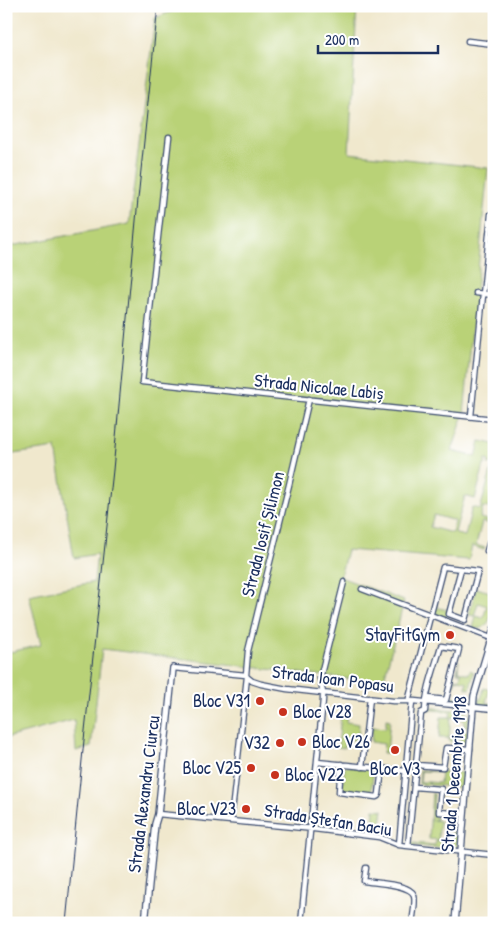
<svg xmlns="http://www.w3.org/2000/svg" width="500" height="929" font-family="'Patrick Hand',sans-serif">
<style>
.green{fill:#b9d277;stroke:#6a806a;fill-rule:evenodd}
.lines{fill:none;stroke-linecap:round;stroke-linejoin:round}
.minor-casing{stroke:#3b4b6f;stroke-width:7}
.tertiary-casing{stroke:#3b4b6f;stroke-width:8}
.minor{stroke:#fff;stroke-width:4.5}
.tertiary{stroke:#fff;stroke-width:5.5}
.rail{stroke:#1b2f5e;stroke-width:1}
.poi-dot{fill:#c8321e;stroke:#fff;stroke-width:2}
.labels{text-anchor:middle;stroke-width:4;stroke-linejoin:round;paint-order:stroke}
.street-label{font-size:18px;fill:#1b2f5e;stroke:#fff}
.poi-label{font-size:18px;fill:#1b2f5e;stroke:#fff;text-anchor:end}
</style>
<rect width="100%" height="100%" fill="#fff"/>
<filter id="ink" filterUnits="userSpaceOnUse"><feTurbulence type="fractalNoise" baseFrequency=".02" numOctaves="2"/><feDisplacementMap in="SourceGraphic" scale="10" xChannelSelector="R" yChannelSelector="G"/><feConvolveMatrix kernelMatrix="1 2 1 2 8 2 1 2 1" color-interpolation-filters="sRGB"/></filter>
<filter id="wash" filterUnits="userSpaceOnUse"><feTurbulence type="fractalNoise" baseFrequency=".0096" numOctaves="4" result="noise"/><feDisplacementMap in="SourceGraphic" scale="20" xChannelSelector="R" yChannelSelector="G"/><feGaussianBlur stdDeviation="1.12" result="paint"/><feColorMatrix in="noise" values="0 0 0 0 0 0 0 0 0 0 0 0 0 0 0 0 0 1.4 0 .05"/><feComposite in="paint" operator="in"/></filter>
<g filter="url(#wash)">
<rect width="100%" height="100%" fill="#f0e8cd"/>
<path class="green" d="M186,6H357L349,153L488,168L464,414L452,451L476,457L480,441L494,444V509L483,507L480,518L492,521L491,524L482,522L476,545L485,548L484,550L472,546L469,560L347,550L340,577L404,601L383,683L102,649L91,747L76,751L74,720L6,738V653L41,645L29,595L94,582L97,554L74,558L56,448L6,455V247L129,224L155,18ZM486,460L489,461L488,464L489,465L490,463L493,465L480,509L472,507L465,536L456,534L455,532L465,496L475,499L484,465H485ZM434,515L455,521L452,533L430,527Z
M476,588L494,593C494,605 492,634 473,628L476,616L483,618L487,606L478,603L474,616L469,615Z
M436,603H437L436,607L447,610L450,605L446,618L434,613L433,612Z
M459,661L458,671L469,674L470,670L474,672L470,689L466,688L467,682L456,679L452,690L455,678L460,679L461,673L457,672Z
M484,688L490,690L486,702L491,704V702L494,703V707L479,704L478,699H481Z
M452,691L451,696L463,698L464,695L468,696C466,706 457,704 448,703Z
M425,707L463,711L469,715L468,727L464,726V721L462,720V718L451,717L449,738L461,740V737L463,736V733L461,732L462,729L466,730L468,732L467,743L449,741V738H439L441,717H450L451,712L426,709Z
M341,714H347L346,722L359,724L358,740L345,739L344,748L338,747Z
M386,719L390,720L387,753H383L384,744L371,742L372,727L386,728Z
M345,766L374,769L371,793L342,790Z
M420,770L465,773L463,787L429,785V782L440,783L441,772L421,771L420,782H429L428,785L419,784Z
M432,793L434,794L433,814L436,816V820H432L440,821L438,840L429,839Z
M374,809L383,810L381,824L373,823Z
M452,832L459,834L458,845L455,848L450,849L409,845L412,843L435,845L436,841L451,842Z"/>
</g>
<g filter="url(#ink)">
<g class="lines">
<g class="minor-casing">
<path id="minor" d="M468,41L494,44
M169,137L142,382L494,419
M476,293L494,295
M471,416L491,214
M487,551L494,527
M362,589L491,638
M173,668L246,675L247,677L252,681L261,684L287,689L393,701H414L494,709
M246,675L248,651L289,485L309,399
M409,698L443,567H445L478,571L465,620L449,614L461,569
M317,762L406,771
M341,764L339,792L376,797L378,796L379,794L382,769
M416,765L443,767L446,748L470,749
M362,767L370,698
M414,787L441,789L439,812L464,814
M158,814L314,829L379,837L399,845L408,846L494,855
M231,820L247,677
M399,845L412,701
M408,846L421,713L425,711C426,689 435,667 441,646L459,649L446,700L427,698
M366,868L364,881C375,883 410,884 414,895C416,902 413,915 412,923
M301,923L323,700V693L320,678L344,582"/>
</g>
<g class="tertiary-casing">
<path id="tertiary" d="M145,923L155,824L158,814L173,668
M455,923L474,696L494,629"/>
</g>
<use href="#minor" class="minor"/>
<use href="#tertiary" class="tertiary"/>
<path class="rail" d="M66,923L84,740L113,470L138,199L158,6"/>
</g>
</g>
<g class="poi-dot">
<circle cx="450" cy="635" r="5"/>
<circle cx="260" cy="701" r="5"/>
<circle cx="283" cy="712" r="5"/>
<circle cx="302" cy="742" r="5"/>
<circle cx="280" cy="743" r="5"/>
<circle cx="395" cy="750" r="5"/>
<circle cx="251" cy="768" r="5"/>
<circle cx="275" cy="775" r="5"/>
<circle cx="246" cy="809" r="5"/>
</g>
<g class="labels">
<g class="street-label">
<text transform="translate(319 387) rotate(6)" y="6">Strada Nicolae Labiș</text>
<text transform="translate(263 534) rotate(-76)" y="6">Strada Iosif Șilimon</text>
<text transform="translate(333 679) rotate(7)" y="6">Strada Ioan Popasu</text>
<text transform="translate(454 774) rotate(-85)" y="6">Strada 1 Decembrie 1918</text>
<text transform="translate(144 794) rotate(-83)" y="6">Strada Alexandru Ciurcu</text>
<text transform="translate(328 820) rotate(9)" y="6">Strada Ștefan Baciu</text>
</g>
<g class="poi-label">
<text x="440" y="641">StayFitGym</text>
<text x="250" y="707">Bloc V31</text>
<text x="293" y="718" text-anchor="start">Bloc V28</text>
<text x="312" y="748" text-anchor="start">Bloc V26</text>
<text x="270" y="749">V32</text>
<text x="241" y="774">Bloc V25</text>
<text x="395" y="775" text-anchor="middle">Bloc V3</text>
<text x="285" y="781" text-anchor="start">Bloc V22</text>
<text x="236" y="815">Bloc V23</text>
</g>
</g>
<rect width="500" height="929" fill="none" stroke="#fff" stroke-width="25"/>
<path d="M318 45v8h120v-8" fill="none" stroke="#1b2f5e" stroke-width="2.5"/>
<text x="325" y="45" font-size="15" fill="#1b2f5e" stroke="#ffffff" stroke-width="4" paint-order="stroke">200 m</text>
</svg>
